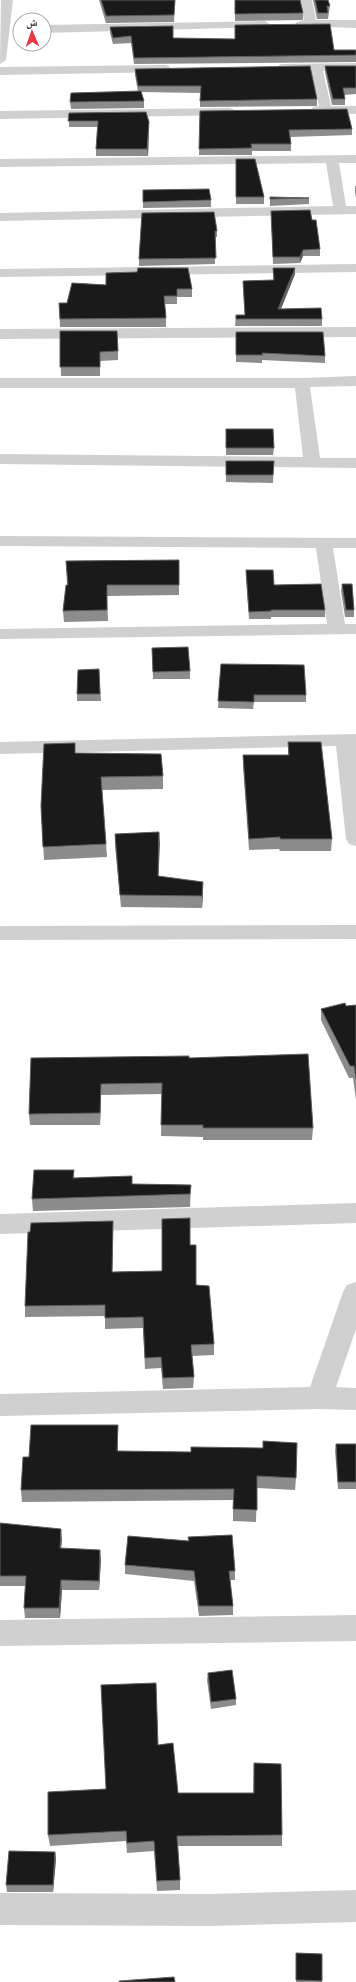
<svg xmlns="http://www.w3.org/2000/svg" width="356" height="1982" font-family="Cabin,'Noto Naskh Arabic',sans-serif">
<style>
.lines{fill:none;stroke-linecap:round;stroke-linejoin:round}
.street{fill:#d0d0d0;fill-rule:evenodd}
.wall{fill:#8c8c8c}
.shaded-wall{fill:#5f5f5f}
.building{fill:#1a1a1a;stroke:#5f5f5f}
</style>
<rect width="100%" height="100%" fill="#fff"/>
<g class="lines">
<path class="street" d="M1,0H13L6,60L0,64Z
M300,0H312L316,20H356V28L297,26L295,24L297,22L304,20Z
M265,21L271,25L269,27L44,33V25Z
M356,63V71H323L331,106H356V114L313,113L311,110L313,107L319,106L311,71L281,72L275,68L281,64Z
M165,65L169,66L171,69L169,72L0,75V67Z
M229,108L233,109L235,112L233,115L0,119V111Z
M356,155V163H339L346,206H356V214L0,221V213L333,206L326,163L0,167V159Z
M356,264V272L0,277V269Z
M356,327V337L0,339V329Z
M356,376V386L310,387L320,458H356V468L0,464V454L303,457L295,388H0V378H302Z
M0,536L356,538V548H333L345,624H356V634L0,639V629L327,624L316,548L0,546Z
M356,734V846L349,844L346,839L336,746L0,754V742Z
M356,925V939L0,940V926Z
M356,1203V1223L0,1234V1214Z
M356,1282V1329L336,1387L356,1388V1410L319,1409L0,1416V1394L310,1387L343,1292L347,1285Z
M356,1615V1641L0,1646V1620Z
M356,1890V1922L210,1926L0,1925V1893L210,1894Z"/>
</g>
<path class="wall" d="M99,0H175L174,22L106,23Z
M235,0L303,13V20L235,21Z
M313,0H328L330,6L328,19H317Z
M110,27L173,38L334,50H356V62L134,64L131,43L113,44L110,33Z
M325,66H356V94L344,95L345,99V105H332L325,72Z
M135,69L317,99V106L200,107V93L141,92L144,101V108L71,109L70,102L138,92L135,75Z
M200,111L352,129V135L290,137L291,144V151H252V155H199Z
M69,113L149,122L148,156H96V149L98,127H69Z
M236,159L264,197V204H236Z
M355,186H356V198L355,192Z
M270,197L309,198V204L270,206Z
M211,200V207L143,208V202Z
M271,211L312,220L320,249V256H303L300,263L273,264Z
M142,213L217,231V237H215V264L139,266V259Z
M273,268H295V274L281,309L322,319V326H235L236,315H245L243,281L273,280Z
M72,283L192,289V297H177V304H165L166,318V327H60L59,303H67Z
M60,331L118,351V360L100,361V376H61Z
M236,332L325,356V363L262,360V363L236,362Z
M226,429L274,448L273,455H226Z
M226,461H274L273,483L226,482Z
M179,560V595L107,596L108,621L64,622L63,611L67,585L66,561Z
M246,570L274,585L325,610V617H271V619H249L246,577Z
M342,584L354,610V617H345L341,591Z
M152,648L190,671V679H153Z
M221,664L306,695V702H254L253,709L218,708Z
M99,669L101,701H77V694Z
M288,742L332,839L331,851H280L279,849L249,850L243,766V755H288Z
M75,743V753L163,776V789L102,790L107,857L44,860L41,806Z
M159,832L158,876L203,894L202,908L121,907L115,846V834Z
M356,1005V1100L353,1078H349L321,1020V1009Z
M31,1058H189L313,1128L312,1140H203V1137L161,1136L162,1094L101,1095L100,1125H30L29,1114Z
M74,1170V1178L132,1184L191,1185L190,1207L33,1211L32,1199Z
M113,1221V1232L112,1272L162,1271L190,1245L196,1285L214,1344V1355L192,1356L194,1377L193,1388L163,1389L161,1368L145,1369L143,1328L105,1329V1316L25,1317V1306Z
M118,1437V1451L296,1478L295,1490L257,1488L256,1522L233,1521V1500L22,1502L21,1490L29,1457Z
M336,1444H356V1489H338L335,1451Z
M0,1523L62,1539L61,1548L101,1560L99,1590H62L60,1618H25L24,1608L25,1586H0Z
M125,1565L235,1571V1580H230L233,1606V1615L199,1616L194,1581L125,1574Z
M208,1673L236,1699V1705L211,1709L207,1680Z
M158,1745L178,1793H253L254,1763L282,1835V1846H178L180,1880V1890L157,1891L154,1851L127,1853L126,1841L50,1846L48,1835L106,1789Z
M55,1852L56,1859L53,1892H7L6,1885Z
M296,1953L322,1954V1982H296Z"/>
<path class="shaded-wall" d="M149,122V129L148,156L147,149Z
M303,250V256L300,263V257Z
M295,268V274L278,316V309Z
M159,832L160,844L158,887V876Z
M203,882V894L202,908V896Z
M101,1084V1095L100,1125V1113Z
M113,1221V1232L112,1283V1272Z
M118,1425V1437L117,1463V1451Z
M61,1529L62,1539L60,1558V1548Z
M100,1550L101,1560L99,1590V1581Z
M61,1580L62,1590L60,1618L59,1608Z
M55,1852L56,1859L53,1892V1885Z"/>
<path class="building" d="M101,0H175L174,15L106,16Z
M235,0H300L303,13L235,14Z
M315,0H328L330,6H327L328,13H318Z
M330,24L334,50H356V55L134,58L131,36L113,38L110,27L173,26V38L235,39V25Z
M310,66L317,99L200,101L201,86H138L135,69Z
M325,66H356V88H343L345,99H333Z
M141,91L144,101L70,102L71,93Z
M347,109L352,129L289,130L291,144H251L252,148L199,149L200,111Z
M146,112L149,122L147,149H96L98,121H68L69,113Z
M236,159H255L264,197H236Z
M209,189L211,200L143,202V190Z
M270,197L309,198L270,199Z
M310,210L312,220H316L320,249L303,250L300,257H273L271,211Z
M214,212L217,231H215L216,258L139,259L142,213Z
M138,268H188L192,289H177V296H164L166,318L60,319L59,303H67L72,283L106,285V273L137,272Z
M273,268H295L278,309L321,308L322,319H236V315H245L243,281L274,280Z
M60,331H117L118,351L100,352V367H60Z
M236,332H323L325,356L262,353L263,355H236Z
M226,429H273L274,448H226Z
M226,461H274L273,475H226Z
M179,560V585H107V610L63,611L66,585H68L66,561Z
M246,570H273L274,585L321,584L325,610H271V611L249,612Z
M342,584H352L354,610H346Z
M188,647L190,671L153,672L152,648Z
M221,664L304,665L306,695H254V702L218,701Z
M99,669L100,694H77L78,670Z
M288,742H321L332,839H280V837L249,839L243,755H289Z
M75,743V753L161,754L163,776L101,777L106,844L43,847L41,806L44,744Z
M159,832L158,876L203,882L202,896L120,895L115,834Z
M345,1003L346,1006L356,1005V1079L354,1066H350L321,1009Z
M308,1054L313,1128H203V1125H161L162,1083L101,1084L100,1113L29,1114L31,1058L189,1056V1058Z
M34,1170H74L73,1178L132,1176V1184L191,1185L190,1194L32,1199Z
M190,1218V1245H196V1285L209,1286L214,1344L191,1345L194,1377L163,1378L161,1357L145,1358L143,1317L105,1318V1305L25,1306L28,1232H30L31,1223L113,1221L112,1272L162,1271V1219Z
M31,1425H118L117,1451L191,1452V1447L263,1448V1441L297,1443L296,1478L257,1476V1510L233,1509L234,1489L21,1490L23,1457H29Z
M336,1444H356V1482H338Z
M0,1523L61,1529L60,1548L100,1550L99,1581L61,1580L59,1608H24L26,1576H0Z
M232,1535L235,1571H229L233,1606H199L194,1571L125,1565L128,1536L189,1541L188,1537Z
M232,1670L236,1699L211,1702L208,1673Z
M156,1683L158,1745L173,1743L178,1793H254V1763L281,1764L282,1835L177,1836L180,1880L157,1881L154,1841L127,1843L126,1831L48,1835V1792L106,1789L101,1685Z
M9,1851L55,1852L53,1885H6Z
M296,1953L322,1954V1981L296,1980Z
M174,1977L175,1982H119V1981Z"/>
<g transform="translate(32 32) rotate(358)"><circle r="19" fill="#ffffff" stroke="#adadad"/>
<path d="M0-3L7 15L0 10L-7 15Z" fill="#e63946"/>
<text y="-6" font-size="11" font-weight="bold" text-anchor="middle" fill="#333333">ش</text>
</g>
</svg>
